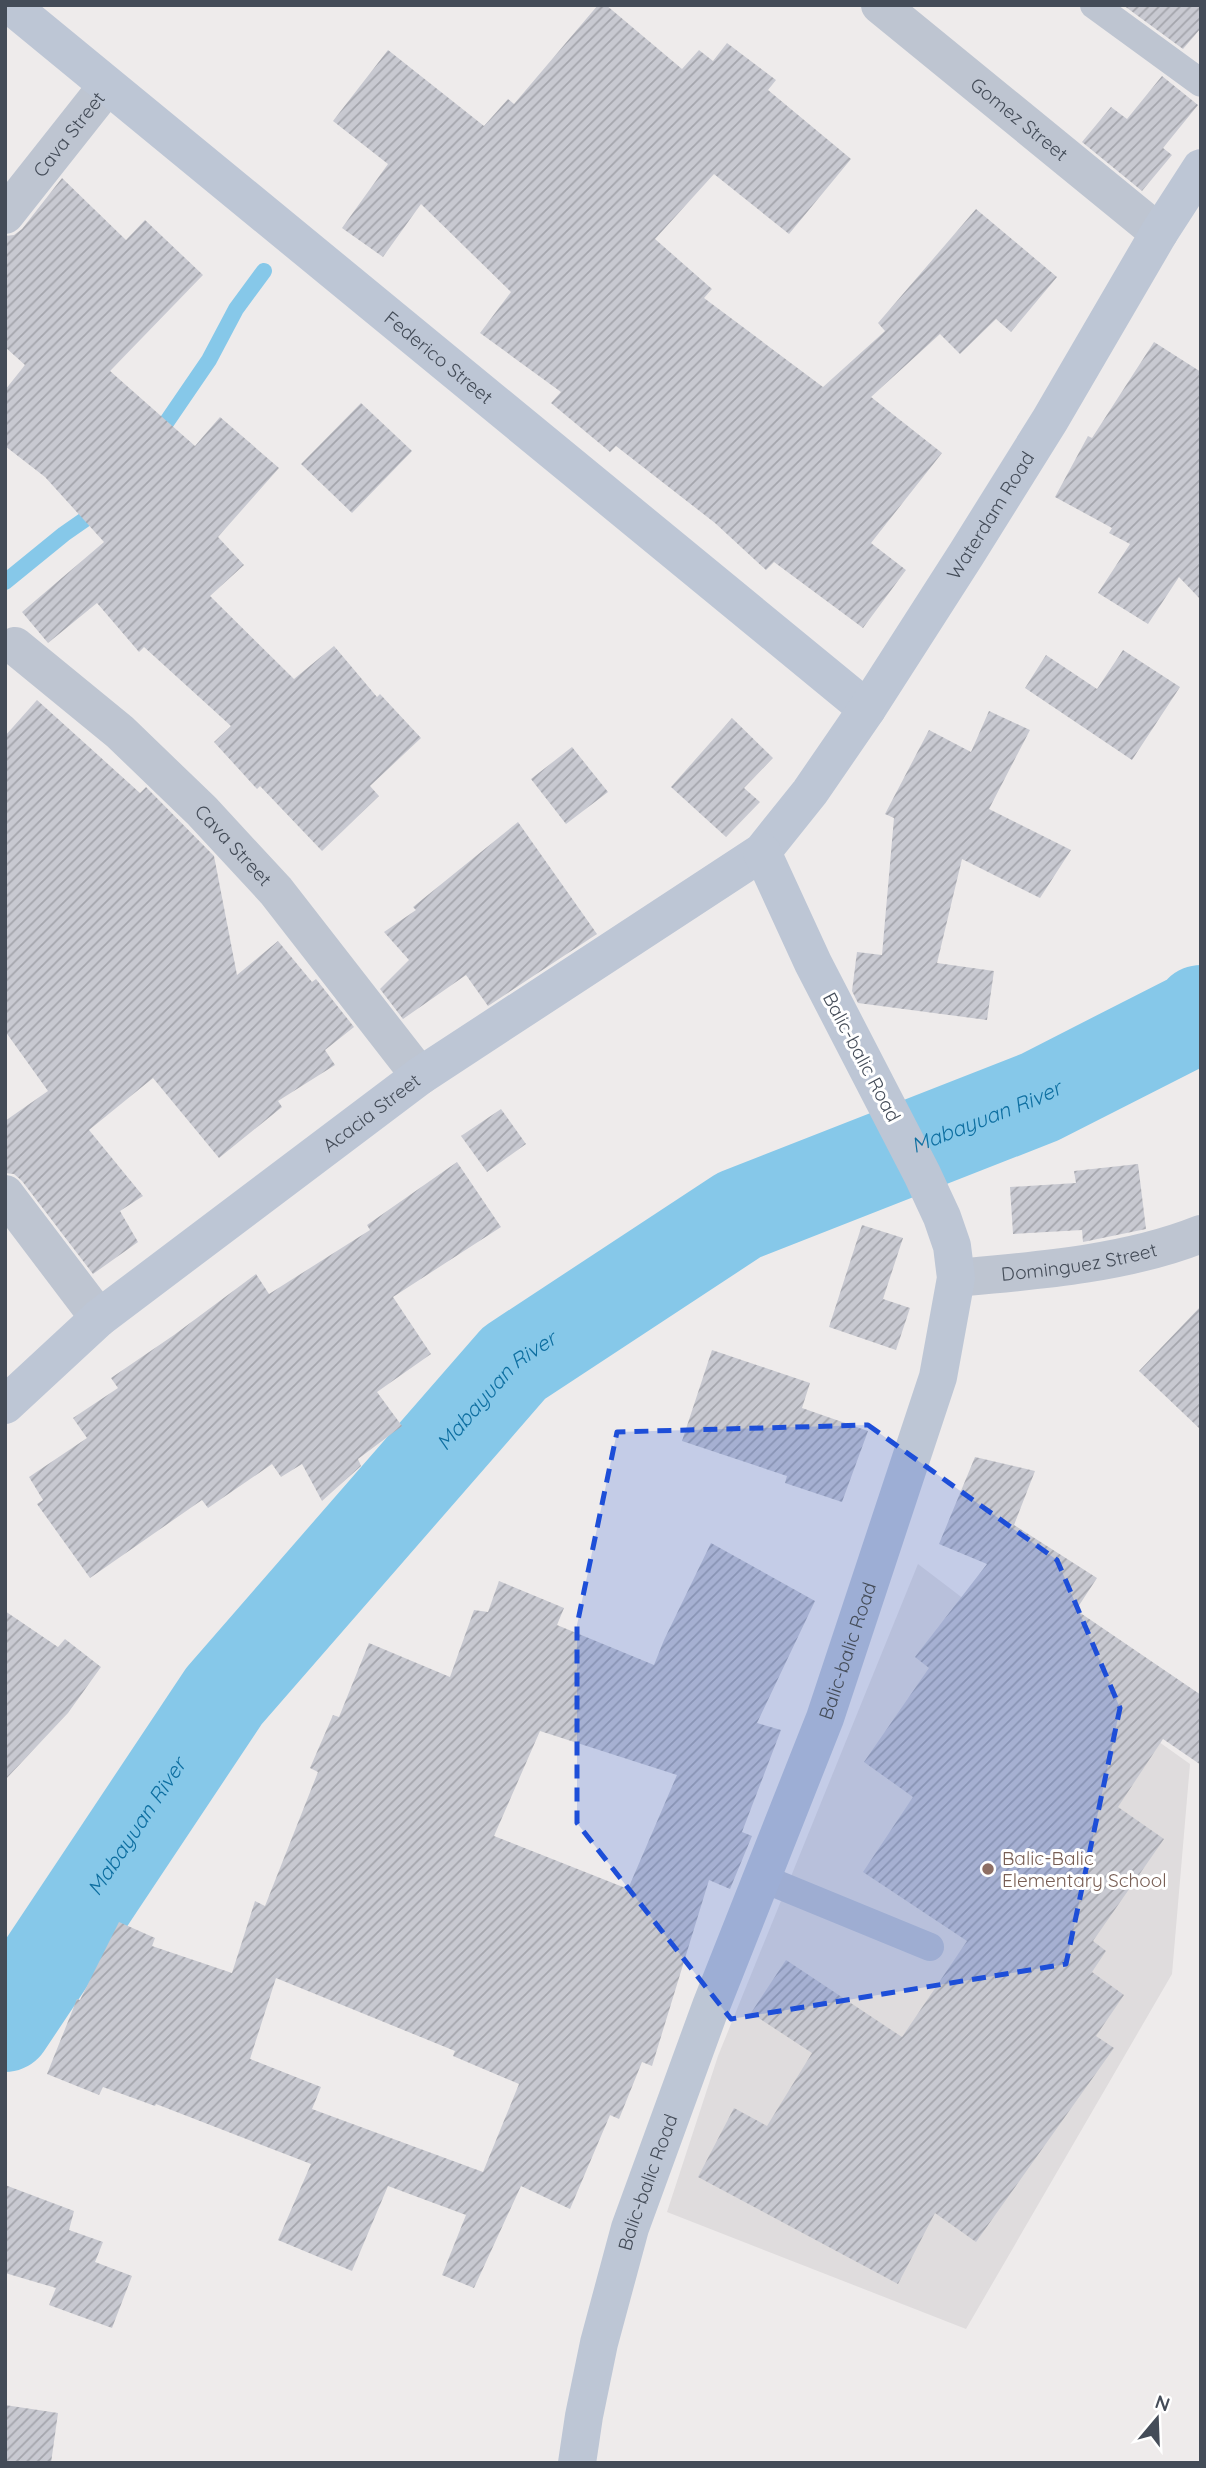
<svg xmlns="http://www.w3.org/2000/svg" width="1206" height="2468" font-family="Quicksand,sans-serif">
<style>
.education{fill:#dfdcdd}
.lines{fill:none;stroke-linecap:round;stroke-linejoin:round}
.stream{stroke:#86c8e9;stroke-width:16}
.river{stroke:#86c8e9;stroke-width:94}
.building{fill:url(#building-hatch);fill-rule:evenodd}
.lane{stroke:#bec5d1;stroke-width:28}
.street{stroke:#bec5d1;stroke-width:38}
.secondary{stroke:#bdc6d5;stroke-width:38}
.marked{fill:#1d4ed8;fill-opacity:0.2;stroke:#1d4ed8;stroke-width:5;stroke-dasharray:14 9;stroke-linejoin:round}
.education-dot{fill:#8d6e63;stroke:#fff;stroke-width:2.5}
.labels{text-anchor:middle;stroke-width:6;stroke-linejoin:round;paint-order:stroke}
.street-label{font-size:19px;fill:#444c58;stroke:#fff}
.education-label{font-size:19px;fill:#785e54;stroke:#fff;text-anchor:start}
.water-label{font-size:21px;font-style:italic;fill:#0e6fa1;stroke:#fff}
</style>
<defs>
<pattern id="building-hatch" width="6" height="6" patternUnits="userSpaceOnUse" patternTransform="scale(1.75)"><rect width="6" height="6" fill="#c8c9d1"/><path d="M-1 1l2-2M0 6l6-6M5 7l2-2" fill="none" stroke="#a4a5ac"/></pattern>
</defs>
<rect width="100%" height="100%" fill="#eeebeb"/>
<path class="education" d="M918,1564L1044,1660L1190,1764L1172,1974L966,2329L667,2212L718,2056Z"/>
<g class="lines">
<path class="stream" d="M155,439L209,360L236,309L264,271
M5,582L64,534L100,509"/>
<path class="river" id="s1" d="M5,2025L224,1696L514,1363L739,1215L1040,1097L1195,1018L1201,1012"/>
</g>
<path class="building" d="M598,5H606L682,69L699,50L713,61L727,43L776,80L768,90L851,159L789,234L714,174L655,239L712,289L704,298L823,387L885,331L878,323L976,209L1057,277L1011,332L996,319L960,354L940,334L871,397L942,453L871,543L906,570L863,628L774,562L766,570L715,523L616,446L610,452L551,403L561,392L480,333L511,292L421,204L383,257L342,228L388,164L333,121L388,50L484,126L508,99L514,104Z
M1123,5H1201V28L1183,49Z
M1162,76L1198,105L1163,148L1172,155L1142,191L1082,142L1111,107L1127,119Z
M62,178L126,240L145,220L203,275L110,371L195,446L220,417L279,468L218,537L244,565L210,596L294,679L334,646L377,697L380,694L421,738L370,786L379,796L322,851L260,786L257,789L214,742L231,726L144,647L139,652L97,603L48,643L22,612L104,542L45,477L5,446V390L25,365L5,347V236L14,235L22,229Z
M1154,342L1201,372V600L1179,577L1148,624L1098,593L1130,544L1109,533L1112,528L1055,497L1088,436L1092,438Z
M361,403L412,451L352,513L301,464Z
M1123,650L1180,687L1132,760L1025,688L1046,655L1097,689Z
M37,700L140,793L146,787L214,856L237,975L278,941L312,982L316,979L354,1027L325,1050L335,1065L278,1101L282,1107L219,1158L153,1078L89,1130L143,1196L120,1211L138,1242L93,1274L22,1181L14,1174L5,1173V1121L48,1091L5,1031V736Z
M989,711L1030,730L989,809L1071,850L1040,898L962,859L937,963L994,971L987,1020L858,1003L852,991L857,952L882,955L894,818L885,814L929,730L971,752Z
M732,718L773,758L744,788L760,802L726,837L671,787Z
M572,747L608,792L566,824L531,779Z
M518,822L597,934L488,1006L466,975L403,1019L380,989L409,960L384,932L416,910L413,907Z
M501,1109L526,1144L487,1172L461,1136Z
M457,1162L501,1227L393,1297L431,1354L377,1392L402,1426L358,1459L361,1466L322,1501L302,1464L281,1477L272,1464L208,1508L202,1500L90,1578L37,1504L43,1500L29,1477L87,1438L73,1418L118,1388L111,1378L174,1335L256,1274L269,1294L370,1230L367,1225Z
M1138,1164L1146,1229L1083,1242L1082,1230L1013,1234L1010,1187L1076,1183L1074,1171Z
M862,1225L903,1238L883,1299L910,1308L896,1350L829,1327Z
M1201,1306V1430L1139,1371Z
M712,1350L810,1383L802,1408L868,1431L842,1502L785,1483L787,1476L682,1441Z
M975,1457L1035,1471L1014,1525L1097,1578L1076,1610L1201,1695V1765L1163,1739L1118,1807L1164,1839L1093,1941L1106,1951L1092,1972L1124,1995L1096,2036L1114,2048L976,2242L935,2213L898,2284L698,2177L734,2108L767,2126L812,2053L751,2013L786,1960L902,2037L967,1941L863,1872L913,1797L864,1762L929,1668L915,1657L987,1564L939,1544Z
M711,1543L815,1601L757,1723L781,1730L742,1832L752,1836L730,1889L709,1880L652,2066L642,2062L619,2119L610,2115L570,2209L521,2186L474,2288L442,2275L466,2215L388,2186L352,2271L278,2240L311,2164L156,2104L155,2106L103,2087L99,2095L47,2074L77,1999L80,2000L119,1922L155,1938L152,1946L232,1973L255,1901L265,1906L318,1772L310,1768L333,1715L339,1717L369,1643L450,1677L474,1610L488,1612L499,1581L564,1608L557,1625L654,1665L664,1640ZM540,1731L677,1775L628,1889L494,1836ZM276,1978L455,2051L453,2056L519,2084L483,2172L312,2109L321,2087L250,2059Z
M5,1611L58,1647L65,1639L101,1667L68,1713L5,1780Z
M5,2185L74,2211L69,2230L103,2242L95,2262L132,2276L112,2328L49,2305L56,2288L5,2273Z
M5,2405L58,2413L51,2463H5Z"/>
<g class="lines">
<path class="lane" d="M1094,5L1201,83
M762,1878L930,1947"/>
<g class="street">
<path id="s2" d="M880,5L1159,233"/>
<path id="s3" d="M5,215L107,86"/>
<path id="s4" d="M15,646L120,732L202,811L276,891L420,1076"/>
<path d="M5,1194L99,1318"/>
<path id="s5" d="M956,1278C1035,1271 1126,1264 1201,1234"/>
</g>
<g class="secondary">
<path id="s6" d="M10,5L867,709"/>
<path id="s7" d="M5,1405L99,1318L420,1076L762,852L810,792L867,709L967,553L1050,420L1159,233L1201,168"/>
<path id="s8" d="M577,2463L584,2416L599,2343L630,2228L711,2006L825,1718L938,1377L956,1278L952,1246L942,1217L922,1174L813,963L762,852"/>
</g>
</g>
<path class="marked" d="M868,1425L1057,1560L1120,1708L1066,1964L731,2019L577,1823V1625L617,1432Z"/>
<circle class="education-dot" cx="988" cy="1869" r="7"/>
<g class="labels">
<g class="street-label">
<text dy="7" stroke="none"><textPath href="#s2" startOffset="180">Gomez Street</textPath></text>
<text dy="7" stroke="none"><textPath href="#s3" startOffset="103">Cava Street</textPath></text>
<text dy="7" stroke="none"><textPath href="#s6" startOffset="555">Federico Street</textPath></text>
<text dy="7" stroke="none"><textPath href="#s7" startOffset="1346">Waterdam Road</textPath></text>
<text dy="7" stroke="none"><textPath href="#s4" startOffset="296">Cava Street</textPath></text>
<text transform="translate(862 1057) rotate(62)" y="7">Balic-balic Road</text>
<text dy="7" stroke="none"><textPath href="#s7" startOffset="469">Acacia Street</textPath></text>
<text dy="7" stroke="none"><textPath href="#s5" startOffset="124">Dominguez Street</textPath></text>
<text dy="7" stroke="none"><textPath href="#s8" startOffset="858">Balic-balic Road</textPath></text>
<text dy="7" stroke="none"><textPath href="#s8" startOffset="290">Balic-balic Road</textPath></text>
</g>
<g class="education-label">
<text x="1002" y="1865">Balic-Balic<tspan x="1002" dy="22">Elementary School</tspan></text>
</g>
<g class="water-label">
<text dy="7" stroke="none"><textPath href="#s1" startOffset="1372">Mabayuan River</textPath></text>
<text dy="7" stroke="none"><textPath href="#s1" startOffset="805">Mabayuan River</textPath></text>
<text dy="7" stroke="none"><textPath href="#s1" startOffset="238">Mabayuan River</textPath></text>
</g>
</g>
<rect width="1206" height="2468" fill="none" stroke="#444c58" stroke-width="14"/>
<g transform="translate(1157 2419) rotate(19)" stroke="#ffffff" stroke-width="5" paint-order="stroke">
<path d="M0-5L12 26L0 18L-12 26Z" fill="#444c58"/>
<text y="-10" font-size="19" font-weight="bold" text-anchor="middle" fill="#444c58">N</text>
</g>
</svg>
